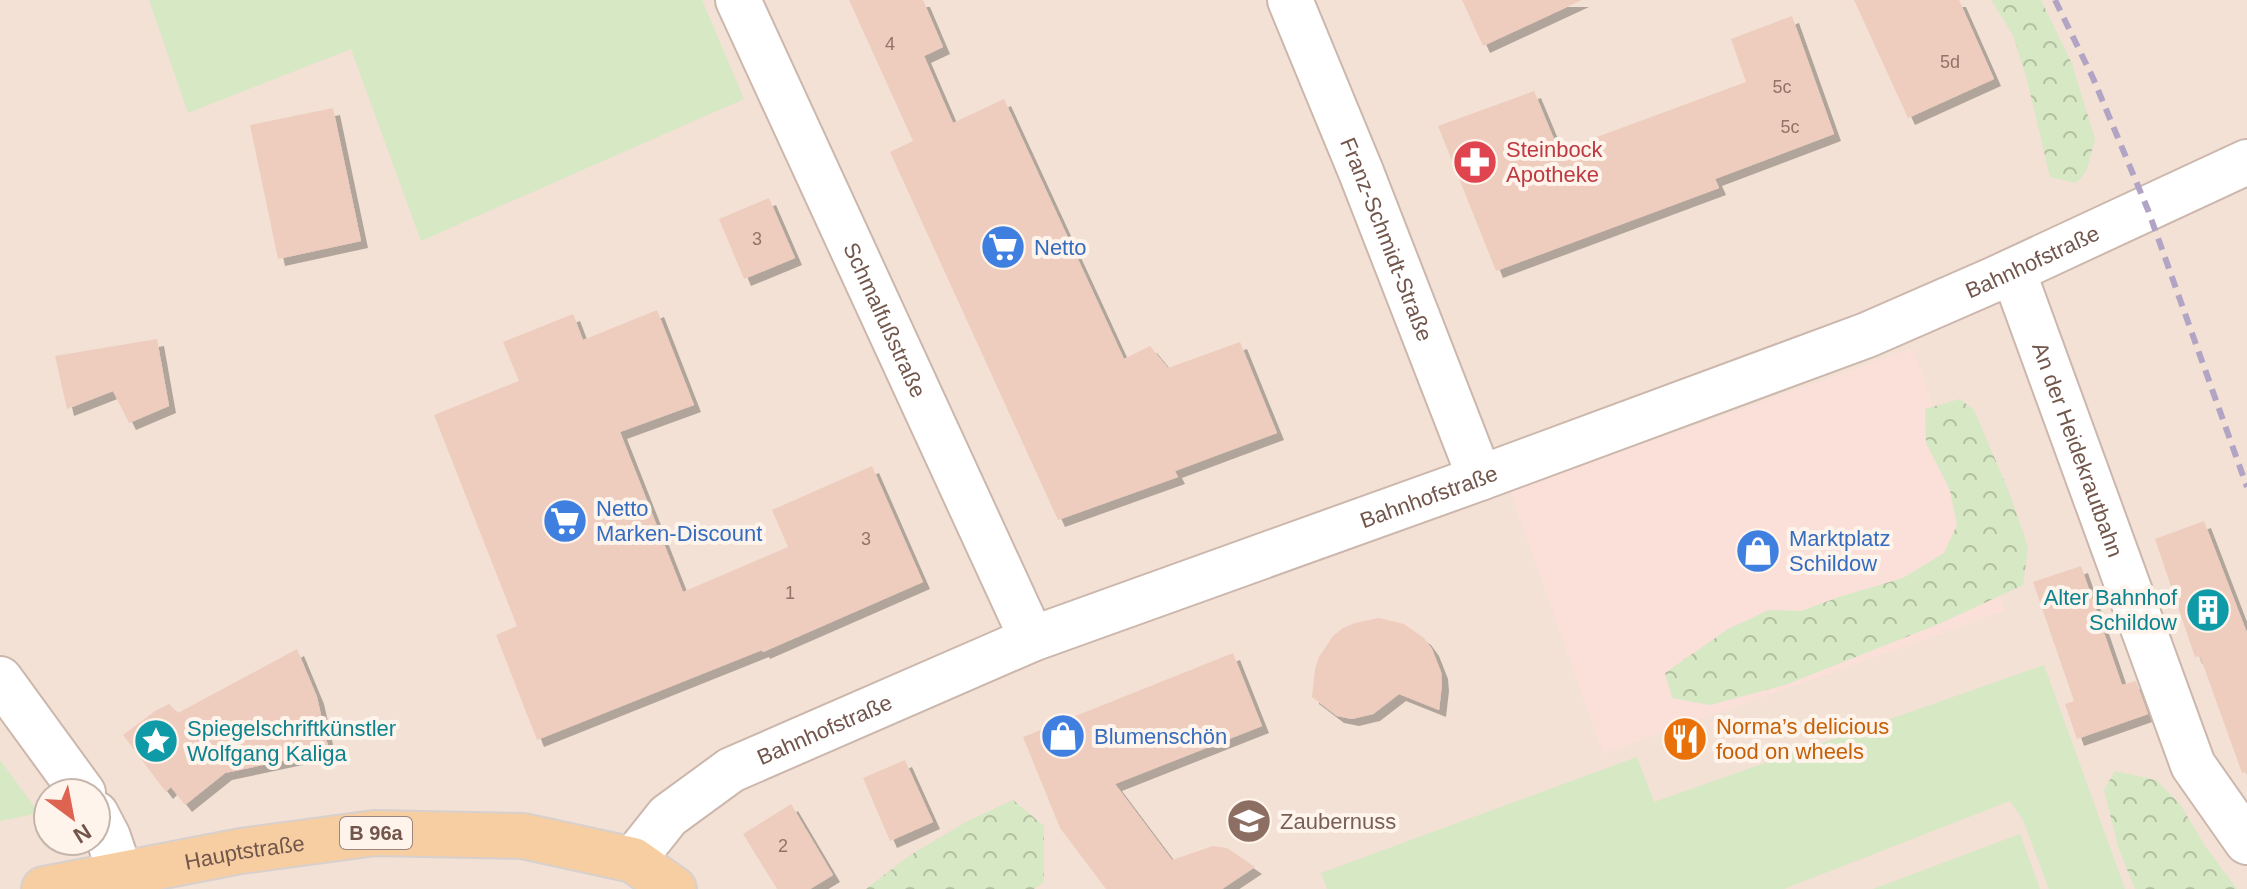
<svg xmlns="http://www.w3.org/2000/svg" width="2247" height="889" font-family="Arial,sans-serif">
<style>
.residential{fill:#f2e1d4;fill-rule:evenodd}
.commercial{fill:#fae0d9}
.grass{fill:#d6e8c4}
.forest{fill:url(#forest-crowns)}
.building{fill:#efcdbe;filter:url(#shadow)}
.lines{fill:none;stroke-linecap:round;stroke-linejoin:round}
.minor-casing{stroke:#ccb7ac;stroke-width:48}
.tertiary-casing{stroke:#ccb7ac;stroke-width:48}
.primary-casing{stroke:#d8d0cd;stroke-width:48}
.minor{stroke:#fff;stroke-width:44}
.tertiary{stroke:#fff;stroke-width:44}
.primary{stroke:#f6cea1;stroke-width:44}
.rail{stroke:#b2a4c4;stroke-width:6;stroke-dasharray:12 8;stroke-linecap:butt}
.labels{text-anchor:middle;stroke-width:8;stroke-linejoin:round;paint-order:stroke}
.number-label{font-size:18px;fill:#917468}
.shield{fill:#fef4eb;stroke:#9c857c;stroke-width:2}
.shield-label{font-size:20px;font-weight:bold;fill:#72564c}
.health-label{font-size:22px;fill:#be3a42;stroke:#fef4eb;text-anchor:start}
.street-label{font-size:22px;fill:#72564c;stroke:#fef4eb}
.shop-label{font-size:22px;fill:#366cbe;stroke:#fef4eb;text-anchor:start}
.culture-label{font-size:22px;fill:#0d838f;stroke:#fef4eb;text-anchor:end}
.food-label{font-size:22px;fill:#c56008;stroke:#fef4eb;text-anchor:start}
.education-label{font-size:22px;fill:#785e54;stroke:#fef4eb;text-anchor:start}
</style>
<defs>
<pattern id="forest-crowns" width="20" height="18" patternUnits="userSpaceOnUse" patternTransform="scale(2)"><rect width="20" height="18" fill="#d6e8c4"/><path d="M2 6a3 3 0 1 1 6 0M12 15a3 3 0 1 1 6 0" fill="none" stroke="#b2bfa1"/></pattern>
<filter id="shadow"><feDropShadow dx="7" dy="7" stdDeviation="0" flood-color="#0004"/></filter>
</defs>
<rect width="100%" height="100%" fill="#fbf0e5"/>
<path class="residential" d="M0,0H2247V889H0ZM48,793H96V841H48Z"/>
<path class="commercial" d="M1913,348L2005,611L1603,754L1510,491Z"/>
<path class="grass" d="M149,0H702L744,99L421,241L351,49L188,113Z
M2044,665L2125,889H2049L2023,820L2010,801L1784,889H1327L1321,873L1637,757L1654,802Z
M0,760L39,813L0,821Z
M2020,834L2040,889H1873Z"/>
<path class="forest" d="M1991,0H2041L2072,64L2095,139L2086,172L2076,183L2050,177L2027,80L2013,35Z
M1960,399L1974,410L2009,492L2028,547L2023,585L1939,624L1785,685L1710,705L1672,698L1665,673L1728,629L1769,610L1801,611L1839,597L1903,578L1944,553L1957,525L1950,490L1926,443L1925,409Z
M2115,771L2156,780L2180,804L2205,846L2237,889H2135L2118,847L2104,790Z
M1013,800L1044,826V882L1034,889H866L909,856L966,822Z"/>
<path class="building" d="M849,0H923L943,47L924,56L953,123L1004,99L1124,359L1150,346L1168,368L1240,342L1277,433L1175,471L1178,477L1058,520L890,152L913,141Z
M1462,0H1582L1483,46Z
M1854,0H1959L1994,79L1908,118Z
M1792,16L1834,134L1715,179L1719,188L1496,271L1438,126L1534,91L1559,151L1746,82L1731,39Z
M333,108L361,241L278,259L250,125Z
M769,198L795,258L744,279L719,219Z
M657,310L694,405L620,432L683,592L788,547L772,510L872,466L923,582L763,652L762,650L537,740L496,635L517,626L434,415L519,381L503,342L573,314L583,340Z
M157,339L169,406L129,423L113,391L67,409L55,356Z
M2204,521L2247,633V772L2242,773L2200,656L2195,657L2155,539Z
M2081,566L2122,685L2136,681L2148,714L2077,739L2065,704L2074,701L2033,582Z
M1379,618L1404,624L1424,638L1432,649L1441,672L1442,684L1439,710L1399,694L1373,714L1352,719L1337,716L1312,697L1315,669L1319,657L1333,636L1343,628L1355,623Z
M297,649L317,697L329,751L225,773L185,805L171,787L166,792L123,735L155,711L169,704L178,713Z
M1233,653L1262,726L1115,784L1172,860L1213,846L1227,848L1255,867L1222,889H1106L1060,828L1023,737Z
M905,760L933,822L890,841L863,778Z
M791,804L833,875L810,889H777L743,834Z"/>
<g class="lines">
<g class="minor-casing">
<g id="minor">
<path id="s1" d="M738,0L1032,639"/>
<path id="s2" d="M1290,0L1361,172L1480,478"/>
<path id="s3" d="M2013,271L2193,765L2247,842"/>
<path d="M0,679L83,793"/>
<path d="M96,814L108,837L121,875"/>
</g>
</g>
<g class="tertiary-casing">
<g id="tertiary">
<path id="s4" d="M633,860L668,816L731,770L1032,639L1480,478L1867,335L1993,280L2247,162"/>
</g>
</g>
<g class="primary-casing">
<g id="primary">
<path id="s5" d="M44,889L241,851L375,833L523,836L633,860L674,889"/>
</g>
</g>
<use href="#minor" class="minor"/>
<use href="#tertiary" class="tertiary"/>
<use href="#primary" class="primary"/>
<path class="rail" d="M2055,0L2093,78L2148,210L2247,487"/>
</g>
<defs>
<g id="pharmacy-disc" transform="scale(2.3)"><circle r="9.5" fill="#e0444e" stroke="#fef4eb"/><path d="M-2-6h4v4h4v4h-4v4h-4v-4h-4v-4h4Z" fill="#fff"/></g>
<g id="supermarket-disc" transform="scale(2.3)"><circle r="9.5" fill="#3f7fe0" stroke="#fef4eb"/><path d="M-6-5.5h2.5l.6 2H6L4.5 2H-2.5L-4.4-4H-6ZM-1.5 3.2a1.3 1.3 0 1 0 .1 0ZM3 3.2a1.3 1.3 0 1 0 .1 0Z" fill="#fff"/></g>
<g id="shop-disc" transform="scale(2.3)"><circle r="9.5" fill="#3f7fe0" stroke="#fef4eb"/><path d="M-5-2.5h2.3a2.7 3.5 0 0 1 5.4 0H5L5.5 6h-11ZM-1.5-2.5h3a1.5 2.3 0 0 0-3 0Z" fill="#fff"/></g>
<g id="building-disc" transform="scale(2.3)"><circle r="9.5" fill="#0f9aa8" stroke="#fef4eb"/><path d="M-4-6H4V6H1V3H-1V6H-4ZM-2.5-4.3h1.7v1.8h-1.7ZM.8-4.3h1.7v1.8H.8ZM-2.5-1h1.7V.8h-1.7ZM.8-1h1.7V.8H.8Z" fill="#fff"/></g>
<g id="restaurant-disc" transform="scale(2.3)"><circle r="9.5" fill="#e8710a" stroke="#fef4eb"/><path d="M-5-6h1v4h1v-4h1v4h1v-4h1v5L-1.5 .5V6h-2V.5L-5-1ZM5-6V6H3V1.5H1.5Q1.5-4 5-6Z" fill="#fff"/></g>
<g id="sight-disc" transform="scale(2.3)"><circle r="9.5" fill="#0f9aa8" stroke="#fef4eb"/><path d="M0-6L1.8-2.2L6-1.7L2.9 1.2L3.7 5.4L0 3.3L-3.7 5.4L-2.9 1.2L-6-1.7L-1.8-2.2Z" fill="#fff"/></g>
<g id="school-disc" transform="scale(2.3)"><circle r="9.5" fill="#8d6e63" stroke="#fef4eb"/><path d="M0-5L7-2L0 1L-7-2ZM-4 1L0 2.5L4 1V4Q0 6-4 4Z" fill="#fff"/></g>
</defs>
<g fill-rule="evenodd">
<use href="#pharmacy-disc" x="1475" y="162"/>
<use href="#supermarket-disc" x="1003" y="247"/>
<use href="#supermarket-disc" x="565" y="521"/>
<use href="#shop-disc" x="1758" y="551"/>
<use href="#building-disc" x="2208" y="610"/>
<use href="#shop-disc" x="1063" y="736"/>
<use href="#restaurant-disc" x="1685" y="739"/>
<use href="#sight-disc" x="156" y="741"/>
<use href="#school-disc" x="1249" y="821"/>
</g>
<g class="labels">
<g class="number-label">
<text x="890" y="50">4</text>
<text x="1950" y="68">5d</text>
<text x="1782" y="93">5c</text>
<text x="1790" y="133">5c</text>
<text x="757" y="245">3</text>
<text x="866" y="545">3</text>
<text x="790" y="599">1</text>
<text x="783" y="852">2</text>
</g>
<rect class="shield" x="340" y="817" width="72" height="32" rx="6"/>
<g class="shield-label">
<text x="376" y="840">B 96a</text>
</g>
<g class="health-label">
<text x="1506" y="157">Steinbock<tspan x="1506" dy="25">Apotheke</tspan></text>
</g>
<g class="street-label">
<text dy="8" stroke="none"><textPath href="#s2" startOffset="258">Franz-Schmidt-Straße</textPath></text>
<text dy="8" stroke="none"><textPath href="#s4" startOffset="1532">Bahnhofstraße</textPath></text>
<text dy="8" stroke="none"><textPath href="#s1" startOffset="352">Schmalfußstraße</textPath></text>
<text dy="8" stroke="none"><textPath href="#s3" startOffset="190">An der Heidekrautbahn</textPath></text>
<text dy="8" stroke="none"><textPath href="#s4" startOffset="884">Bahnhofstraße</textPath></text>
<text dy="8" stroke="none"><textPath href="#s4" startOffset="236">Bahnhofstraße</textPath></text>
<text dy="8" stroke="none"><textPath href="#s5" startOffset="204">Hauptstraße</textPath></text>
</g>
<g class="shop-label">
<text x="1034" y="255">Netto</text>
<text x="596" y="516">Netto<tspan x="596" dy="25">Marken-Discount</tspan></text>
<text x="1789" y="546">Marktplatz<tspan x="1789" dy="25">Schildow</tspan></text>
<text x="1094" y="744">Blumenschön</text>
</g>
<g class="culture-label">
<text x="2177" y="605">Alter Bahnhof<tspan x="2177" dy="25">Schildow</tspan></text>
<text x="187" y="736" text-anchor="start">Spiegelschriftkünstler<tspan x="187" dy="25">Wolfgang Kaliga</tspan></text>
</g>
<g class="food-label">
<text x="1716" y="734">Norma’s delicious<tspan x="1716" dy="25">food on wheels</tspan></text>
</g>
<g class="education-label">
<text x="1280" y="829">Zaubernuss</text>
</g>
</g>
<g transform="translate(72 817) rotate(148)"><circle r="38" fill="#fef4eb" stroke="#c6b5ab" stroke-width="2"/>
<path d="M0-6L14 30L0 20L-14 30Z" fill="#de6351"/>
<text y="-12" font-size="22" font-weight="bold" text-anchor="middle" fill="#72564c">N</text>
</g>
</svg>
